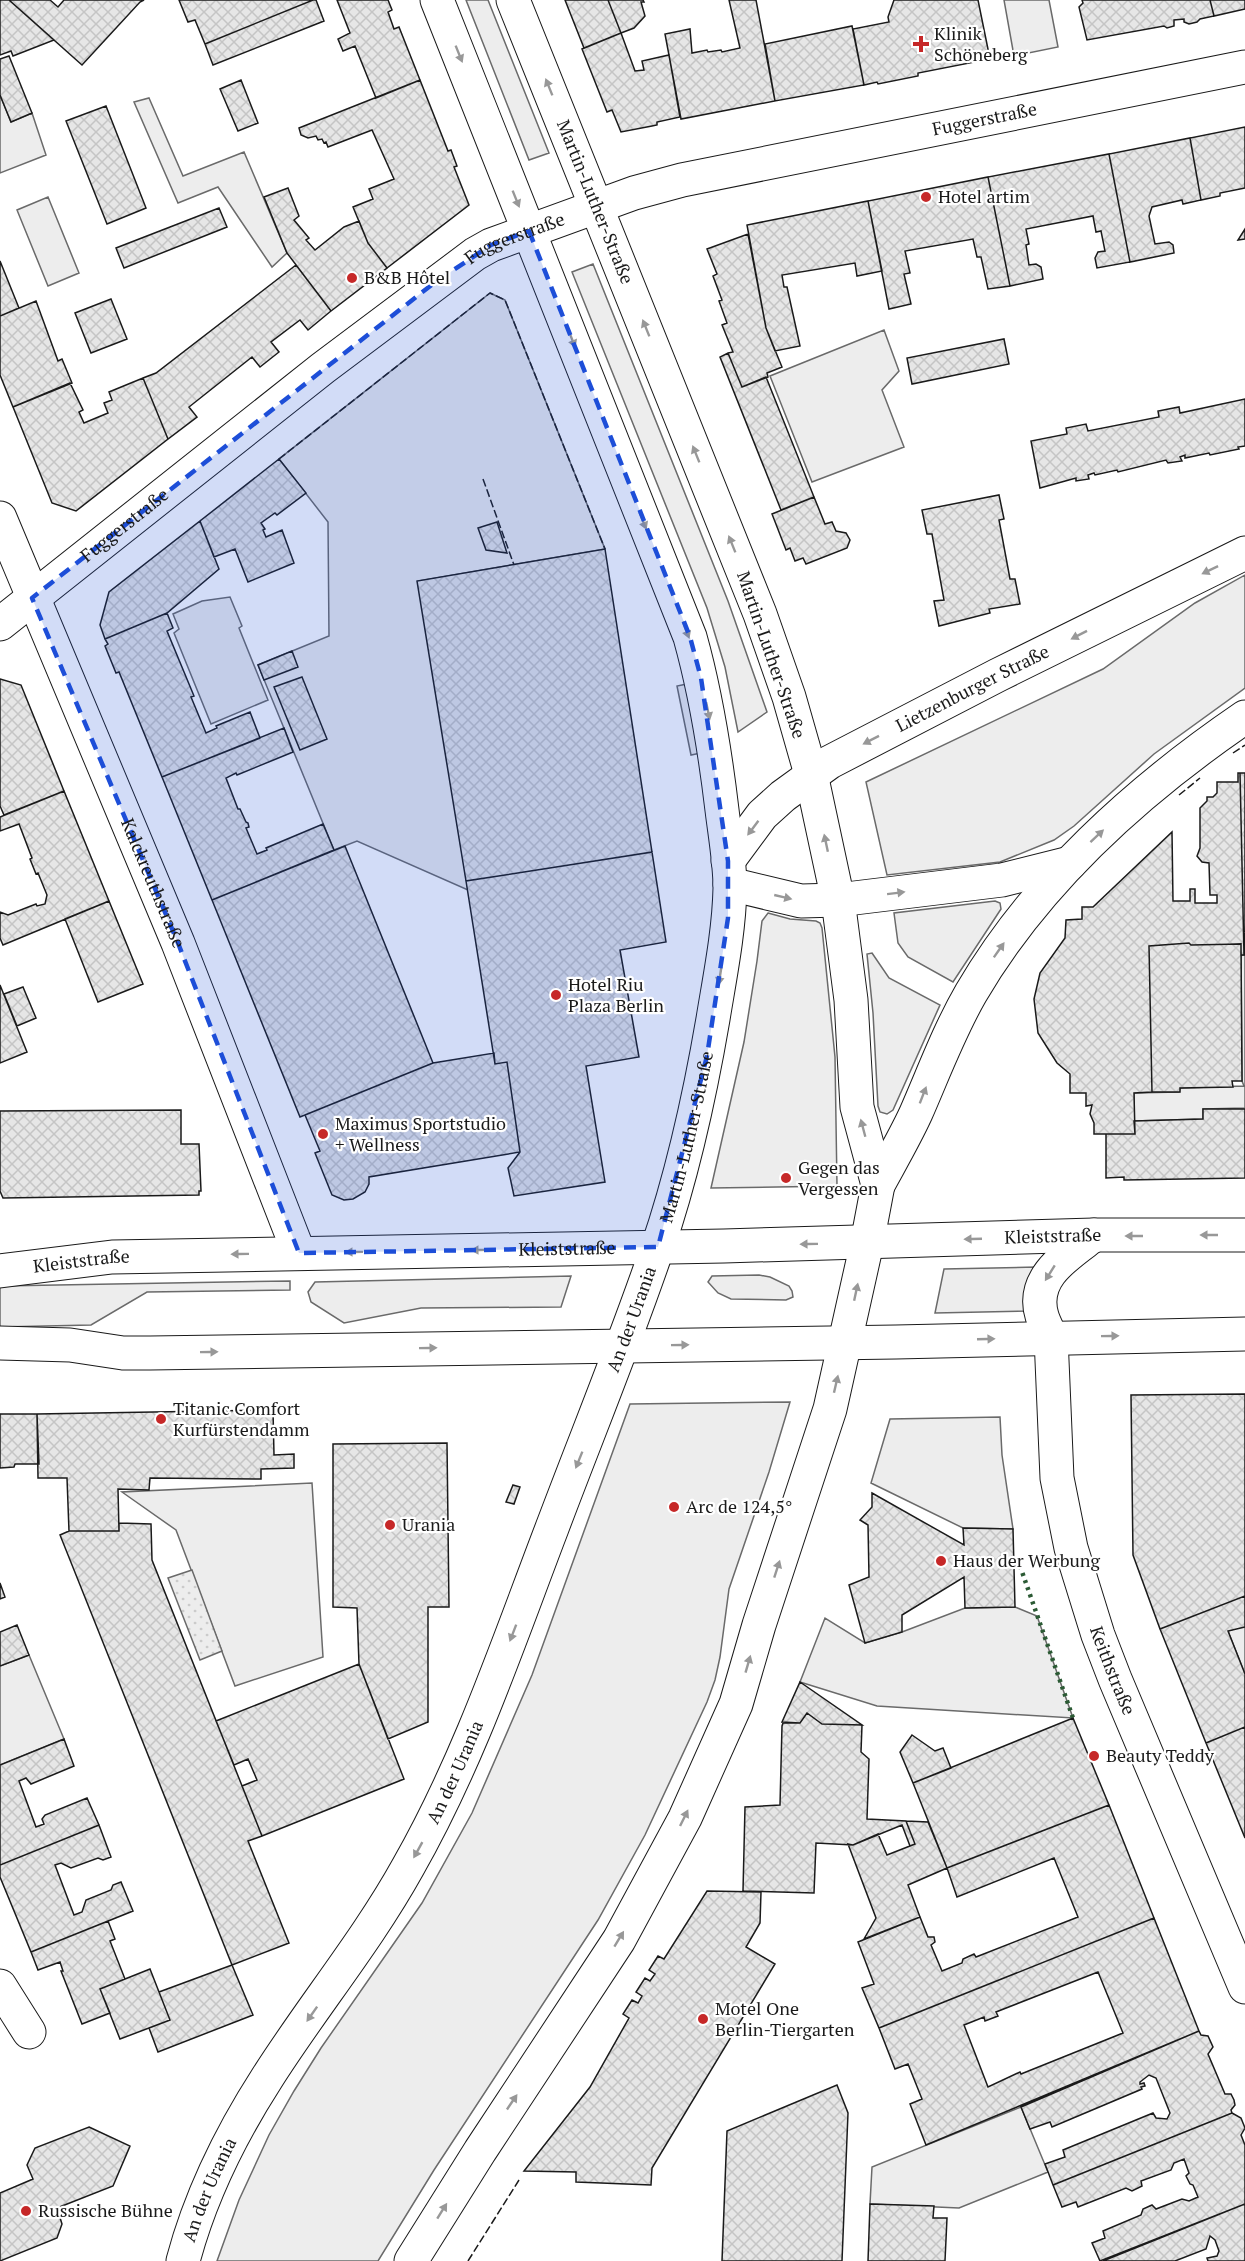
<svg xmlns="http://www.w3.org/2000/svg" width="1245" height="2261" font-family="'PT Serif',serif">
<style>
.built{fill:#ededed;stroke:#6a6a6a;stroke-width:1.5}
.park{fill:url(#park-dots);stroke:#6a6a6a;stroke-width:1.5}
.building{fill:url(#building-cross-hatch);stroke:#1a1a1a;stroke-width:1.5;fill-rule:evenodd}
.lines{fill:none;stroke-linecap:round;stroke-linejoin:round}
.minor-casing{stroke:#1a1a1a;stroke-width:35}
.major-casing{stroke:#1a1a1a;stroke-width:35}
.minor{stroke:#fff;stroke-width:33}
.major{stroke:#fff;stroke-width:33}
.hedge{stroke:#2b5a34;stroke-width:4.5;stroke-dasharray:3 4.5;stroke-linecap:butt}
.fence{stroke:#1a1a1a;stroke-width:1.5;stroke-dasharray:8 3;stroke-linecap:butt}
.oneway{fill:#989898}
.marked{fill:#1d4ed8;fill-opacity:0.2;stroke:#1d4ed8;stroke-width:4.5;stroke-dasharray:12 8;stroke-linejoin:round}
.poi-dot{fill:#c62828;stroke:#fff;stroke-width:2}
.labels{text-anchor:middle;stroke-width:4.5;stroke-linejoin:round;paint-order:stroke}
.poi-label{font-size:18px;fill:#1a1a1a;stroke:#fff;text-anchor:start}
.street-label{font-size:18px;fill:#1a1a1a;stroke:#fff}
</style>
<defs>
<pattern id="park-dots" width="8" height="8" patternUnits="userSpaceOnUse" patternTransform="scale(1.5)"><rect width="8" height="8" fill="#ededed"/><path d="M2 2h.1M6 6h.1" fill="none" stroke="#cbcbcb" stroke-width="1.8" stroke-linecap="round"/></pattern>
<pattern id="building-cross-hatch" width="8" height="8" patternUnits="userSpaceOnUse" patternTransform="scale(1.5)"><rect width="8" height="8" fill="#e6e6e6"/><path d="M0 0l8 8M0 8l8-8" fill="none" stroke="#c5c5c5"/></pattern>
</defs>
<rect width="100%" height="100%" fill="#fff"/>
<path class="built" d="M466,0H488L549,153L529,160Z
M1004,0H1049L1058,47L1014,56Z
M0,95L11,122L32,113L46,155L0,173Z
M149,98L183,176L244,152L287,253L272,267L218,187L178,203L134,102Z
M48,197L79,273L48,286L17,210Z
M593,264L728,601L767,712L738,732L725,667L707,608L572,272Z
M490,293L505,300L605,549L418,581L468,890L357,841L334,850L258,665L329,636L328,522L279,459Z
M884,330L899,371L882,390L904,447L812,482L770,376Z
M1245,575V688L1154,754L1074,826L1054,840L1000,862L887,875L866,782L1103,669L1195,603Z
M230,597L242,626L239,628L268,700L211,724L174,633L179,629L173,614L202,601Z
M687,684L701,753L691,755L677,686Z
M995,901L1000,903L1001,909L953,982L908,957L898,943L894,913Z
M768,913L790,919L816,921L820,923L822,928L835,1057L837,1186L711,1188L744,1042L757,961L762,921Z
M872,953L889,978L940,1005L893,1110L887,1114L880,1112L878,1106L873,1013L867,954Z
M1241,955H1245V1108L1203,1109V1119L1134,1121V1093L1179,1092L1180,1088L1244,1086L1242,1081Z
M1036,1267L1028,1311L935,1313L944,1269Z
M759,1275L770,1277L789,1286L792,1291L793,1297L786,1300L731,1299L718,1293L708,1282L712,1276Z
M571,1276L561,1307L421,1308L344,1323L311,1302L308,1292L315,1282Z
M290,1281V1290L147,1292L91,1325L0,1327V1286Z
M790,1402L769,1472L729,1589L720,1657L715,1680L707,1702L645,1835L598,1920L434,2170L378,2261H217L239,2200L269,2135L294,2091L321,2048L422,1903L472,1813L532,1675L630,1404Z
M1000,1417L1002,1455L1013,1529L963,1528L871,1483L890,1419Z
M312,1483L323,1657L235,1686L176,1530L122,1492Z
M1015,1607L1037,1616L1073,1718L877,1706L800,1682L825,1618L865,1643L902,1632L965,1608Z
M1239,1627H1245V1674L1228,1631Z
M29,1655L64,1739L0,1765V1666Z
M1021,2107L1048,2172L959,2208L870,2204L872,2167Z"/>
<path class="park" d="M192,1570L222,1651L200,1660L168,1578Z"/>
<path class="building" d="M0,0H9L54,40L13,56L11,51L0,55Z
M9,0H50L58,7L64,0H144L140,2L82,65Z
M179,0H313L205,44L195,20L188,22Z
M313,0H316L324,21L213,65L205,44Z
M337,0H388L392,10L388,12L394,29L399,27L420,80L376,98L355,46L343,51L338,39L350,33Z
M565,0H608L621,33L584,48Z
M608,0H643L644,2H641L645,16L634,28L621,33Z
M729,0H756L775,101L681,119L665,34L690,29L692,53L707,50L708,52L721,50L722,52L740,48Z
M894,0H978L990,59L918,73V76L878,84L877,82L864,85L853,29L889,22L888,17Z
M1082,0H1210L1214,16L1200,19L1197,22L1189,24L1184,22V19L1174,20V26L1167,28L1164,26L1087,40L1079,7L1083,3Z
M1210,0H1245V9L1214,16Z
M852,26L864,85L775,101L765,44Z
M621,33L635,71L644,70L642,61L669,55L680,117L657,122V125L652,126L621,132L612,110L607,112L582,49Z
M9,56L32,113L11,122L0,95V59Z
M241,80L258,123L238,131L220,89Z
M420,80L448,151L451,150L457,166L454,167L469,205L387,268L368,243L353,207L373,199L369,189L394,179L372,130L328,147L326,142L324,143L322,139L318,140L316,136L308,138L301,135L299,128Z
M106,106L146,208L107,224L66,121Z
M1245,127V188L1220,193V196L1201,200L1190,138Z
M1190,138L1201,200L1183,204L1182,200L1152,207L1149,216L1155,244L1169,242L1173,245L1174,253L1130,262L1109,154Z
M1109,154L1130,262L1097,268L1095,258L1098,252L1105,251L1101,231L1096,232L1093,216L1026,229L1029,244L1026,245L1029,265L1036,264L1041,267L1043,279L1010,286L988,177Z
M988,177L1010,286L988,289L981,257H977L973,239L905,251L910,273L904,274L911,304L889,309L868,201Z
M288,188L299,216L294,220L309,238L306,240L315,250L344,227L359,221L368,243L387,268L331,311L287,253L264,197Z
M868,201L882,271L857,276L855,263L782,275L784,287H787L800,346L775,351L766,328L747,225Z
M219,208L227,227L124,268L116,248Z
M1245,229V239L1238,240Z
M748,234L766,328L782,367L767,373L768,377L742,387L728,353L733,352L722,325L727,323L719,301L722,300L713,276L717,274L707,249Z
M0,261L19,308L0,316Z
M296,265L331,311L308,330L300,320L271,342L279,352L260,367L252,357L189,407L197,417L168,439L143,378L156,373Z
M111,299L127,339L91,353L75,313Z
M36,301L58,361L62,359L72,383L13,407L0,375V316Z
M1004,339L1009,364L912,384L907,358Z
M728,353L742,387L766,377L814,497L781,510L720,357Z
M143,378L168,439L76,511L52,503L13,407L70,383L83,410L79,412L84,423L108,413L104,403L112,400L109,392Z
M1245,399V446L1238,447L1239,449L1210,455L1209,453L1185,458V455L1180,457L1182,461L1168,463L1166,460L1118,472L1117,470L1095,475L1094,473L1088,475L1089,479L1076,481V478L1040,488L1031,441L1067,434L1066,428L1086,424L1088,431L1159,417L1158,411L1179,407L1180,413Z
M279,459L306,493L277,515L275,513L261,523L265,529L263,530L266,537L282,530L294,563L248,582L235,549L214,557L200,521Z
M999,495L1004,519L999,520L1010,579H1015L1020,604L989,609L990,613L939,626L934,601L944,600L932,534H927L922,510Z
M814,497L825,524L832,522L836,531L846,533L850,540L847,548L806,564L803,558L795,561L790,548L786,550L772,514Z
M200,521L219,569L167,613L105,639L100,625L109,592Z
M497,522L507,553L486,550L478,528Z
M605,549L652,852L466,881L417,581Z
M167,613L173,628L167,631L194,696L191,697L206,733L217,728L216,726L250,712L260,738L162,777L119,672L116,673L105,646L108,644L105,639Z
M292,651L298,667L264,680L258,665Z
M302,677L327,739L300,750L274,687Z
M0,679L21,685L64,791L4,815L0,806Z
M284,728L293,752L237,775L236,773L226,778L238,809H240L246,822L248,823L249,827L246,828L257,854L267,850L266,848L323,824L334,850L212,900L162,777Z
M1238,773H1240L1244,955H1241V944L1191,945L1189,943L1149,946L1152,1092L1134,1093L1135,1134H1094V1123L1090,1114L1092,1105L1086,1106V1093H1070V1074L1057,1063L1038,1033L1034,999L1040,973L1065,938L1066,920L1082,919V907H1093L1172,832L1173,901H1190V889H1195V903H1217V895H1210L1209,863L1202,862L1197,856L1200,848V808L1207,801V797H1213L1217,793V782H1238Z
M1240,773H1245V955H1244Z
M64,791L109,901L3,945L0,938V912L8,915L36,904L37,906L45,904L47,895L38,873L36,874L30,859L32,858L19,824L0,831V817Z
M345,846L433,1063L300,1117L212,900Z
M652,852L666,942L620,950L639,1057L586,1066L605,1182L514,1196L508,1168L520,1152L507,1062L495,1064L466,881Z
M109,901L143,984L98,1002L65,919Z
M1189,943L1191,945L1241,944L1242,1081H1232L1233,1087L1180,1088V1092H1152L1149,946Z
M0,985L27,1052L0,1063Z
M23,987L36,1018L17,1026L4,994Z
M494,1053L495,1064L507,1062L520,1152L369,1177V1184L365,1192L353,1199L344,1200L332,1195L315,1153L320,1151L305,1115L433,1063Z
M1203,1109H1245V1178L1124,1180V1177L1106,1178V1134H1135L1134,1121L1203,1119Z
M181,1110V1144H199L201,1191H199V1195L3,1198L0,1191V1111Z
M1245,1394V1596L1160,1629L1133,1555L1131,1395Z
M273,1410L274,1455L294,1454V1468L261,1469V1479L150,1478L149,1490L118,1489L119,1531H69L67,1478H38L37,1414Z
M0,1414H37L39,1464H15L14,1467L0,1468Z
M447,1443L449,1607H428V1722L388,1739L359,1664L357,1608L333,1607V1444Z
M513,1485L520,1487L514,1504L506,1502Z
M872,1493L964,1545L963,1528L1013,1529L1015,1607L965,1608L964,1577L902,1615V1632L865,1643L849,1585L869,1577L868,1525L860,1520L872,1507Z
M119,1523L151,1524L152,1560L262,1836L248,1841L289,1943L232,1965L60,1535L69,1531H119Z
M0,1583L5,1597L0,1599Z
M1245,1596V1627L1228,1631L1245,1674V1727L1206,1743L1160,1629Z
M17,1625L29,1655L0,1666V1632Z
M359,1664L404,1779L262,1836L242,1786L257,1780L248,1759L234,1765L216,1721Z
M800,1682L862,1725L822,1724L807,1713L800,1723L782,1722Z
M807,1713L822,1724L862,1725L861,1752L869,1759L867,1819L906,1821L915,1844L910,1846L902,1825L853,1845L816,1843L814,1893L743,1891L745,1807L780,1805L782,1726L783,1723H800Z
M1073,1718L1109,1805L947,1868L913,1783Z
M1245,1727V1838L1206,1743Z
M912,1735L935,1751L943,1748L951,1768L913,1783L900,1752Z
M64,1739L74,1766L31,1784L26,1778L19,1781L36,1827L44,1824L42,1819L45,1815L87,1798L99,1825L0,1865V1765Z
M1109,1805L1154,1918L879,2028L862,1988L874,1984L858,1942L920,1917L928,1937H934L935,1942L931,1945L942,1971L962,1963L963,1959L974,1954L976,1957L1078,1917L1054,1858L957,1897L947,1868Z
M906,1821L928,1822L947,1868L908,1885L920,1917L864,1939L876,1918L848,1844L853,1845L878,1834L887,1855L915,1844Z
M99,1825L111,1857L103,1860L98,1858L71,1868L61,1863L55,1865L74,1915L82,1912L86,1900L111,1890L113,1885L121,1882L133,1911L31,1952L0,1877V1865Z
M707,1891L761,1892L760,1923L746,1947L775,1964L652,2168L651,2185L576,2182V2172L524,2171L590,2087L629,2018L623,2014L632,2000L638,2003L642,1996L636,1992L645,1978L650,1981L655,1974L649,1970L658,1956L664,1959Z
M1154,1918L1199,2031L926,2145L910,2104L922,2099L908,2064L895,2069L879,2028ZM1098,1972L1123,2033L1021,2074L1020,2072L988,2087L964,2025L984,2017L985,2021L998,2016L996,2012Z
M108,1921L115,1939L110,1941L125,1979L100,1989L110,2013L82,2024L61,1971H63L60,1962L38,1970L31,1952Z
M232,1965L253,2015L158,2052L149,2028L170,2020L159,1992Z
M150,1969L170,2020L120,2039L100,1989Z
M1199,2031L1201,2035L1208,2036L1213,2047L1208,2054L1225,2094H1231L1234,2100L1235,2105L1231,2110L1232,2113L1053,2185L1045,2164L1065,2157L1063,2150L1153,2113L1156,2118L1167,2119L1170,2113L1156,2078L1149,2075L1140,2082V2084L1144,2083L1145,2086L1141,2087L1142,2089L1052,2127L1050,2122L1030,2129L1021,2107Z
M837,2085L848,2113L842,2261H722L727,2131Z
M1232,2113L1241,2118L1245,2128L1241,2135L1245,2145V2204L1100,2261L1092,2243L1105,2238L1103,2231L1141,2215L1143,2209L1152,2205L1156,2209L1182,2199L1189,2201L1198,2197L1193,2185L1190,2184L1186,2176L1189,2173L1184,2159L1174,2163L1171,2170L1141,2181L1142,2186L1132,2191L1126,2188L1078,2207L1076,2202L1062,2207L1053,2185Z
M89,2127L130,2146L113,2186L57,2208L62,2224L57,2238L0,2261V2193L33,2179L27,2165L35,2148Z
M870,2204L934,2206L933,2218H947L945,2261H868Z
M1245,2204V2261H1208L1207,2258L1217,2256L1219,2251L1215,2240L1210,2236L1206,2249L1175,2261H1103Z"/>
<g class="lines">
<g class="minor-casing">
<g id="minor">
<path id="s1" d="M0,518L178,943L299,1253"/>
<path id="s2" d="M0,624L323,368L475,254L491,245L634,193L682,180L1245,67"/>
<path id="s3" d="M1051,1337L1057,1478L1071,1548L1098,1635L1115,1679L1245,1987"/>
<path d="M0,1986L29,2032"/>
</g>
</g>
<g class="major-casing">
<g id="major">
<path id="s4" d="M728,861L762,815L783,796L830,762L998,675L1245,553"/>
<path d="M730,884L801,901L838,900L1002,880L1070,863"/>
<path d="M878,1185C891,1161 905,1137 916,1113C934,1072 949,1031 971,993C1037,880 1138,790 1245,717"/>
<path id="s5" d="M0,1271L112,1257L724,1246L1094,1235H1245"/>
<path d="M1051,1337C1048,1330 1044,1323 1042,1316C1030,1277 1068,1255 1094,1235"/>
<path d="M0,1343L70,1345L123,1353H150L896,1342L1245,1334"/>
<path id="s6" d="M183,2261C200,2197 231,2134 267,2078C312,2007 367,1941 408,1867C469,1760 508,1643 552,1528C587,1435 625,1343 657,1249C682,1176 700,1095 713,1019C720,976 729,932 730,888C730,862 725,835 722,810C715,751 706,694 690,637L437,0"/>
<path d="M411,2261L480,2151L619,1940L685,1818L736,1704L759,1625L830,1409L867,1243L878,1185L857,1107L851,1000L838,900L811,774L789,697L760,614L513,0"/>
</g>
</g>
<use href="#minor" class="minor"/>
<use href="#major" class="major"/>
<path class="hedge" d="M1020,1566L1073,1718"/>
<path class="fence" d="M279,459L490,293L505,300L605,549
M483,479L514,565
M1233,753L1245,745
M1179,795L1200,778
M468,2261L519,2180"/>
</g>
<defs><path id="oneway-solid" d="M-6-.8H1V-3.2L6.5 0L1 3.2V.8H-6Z" transform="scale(1.5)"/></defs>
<g class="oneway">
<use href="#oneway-solid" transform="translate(459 54) rotate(68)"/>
<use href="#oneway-solid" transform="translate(549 87) rotate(-112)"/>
<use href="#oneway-solid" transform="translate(516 199) rotate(68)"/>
<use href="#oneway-solid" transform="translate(646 328) rotate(-112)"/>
<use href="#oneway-solid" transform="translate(572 339) rotate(68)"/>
<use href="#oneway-solid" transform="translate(696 454) rotate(-112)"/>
<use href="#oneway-solid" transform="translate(643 521) rotate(68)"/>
<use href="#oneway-solid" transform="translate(732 544) rotate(-112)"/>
<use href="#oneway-solid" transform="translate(1210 570) rotate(154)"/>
<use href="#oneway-solid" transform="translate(686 630) rotate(69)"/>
<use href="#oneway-solid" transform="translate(1079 635) rotate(153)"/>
<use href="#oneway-solid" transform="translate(708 711) rotate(78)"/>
<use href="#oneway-solid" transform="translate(871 740) rotate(153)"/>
<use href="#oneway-solid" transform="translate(753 828) rotate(127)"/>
<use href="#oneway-solid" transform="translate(1097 836) rotate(-43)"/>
<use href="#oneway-solid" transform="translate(826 843) rotate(-102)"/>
<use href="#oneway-solid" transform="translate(896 893) rotate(-7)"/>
<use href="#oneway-solid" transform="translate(783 897) rotate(13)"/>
<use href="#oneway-solid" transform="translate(999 950) rotate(-55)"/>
<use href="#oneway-solid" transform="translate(720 976) rotate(99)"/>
<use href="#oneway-solid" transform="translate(923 1095) rotate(-69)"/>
<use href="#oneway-solid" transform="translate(863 1128) rotate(-105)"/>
<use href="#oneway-solid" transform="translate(1209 1235) rotate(180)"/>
<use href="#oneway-solid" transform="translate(1134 1236) rotate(-180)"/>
<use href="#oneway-solid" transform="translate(973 1239) rotate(178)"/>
<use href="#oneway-solid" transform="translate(809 1244) rotate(179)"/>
<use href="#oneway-solid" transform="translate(480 1250) rotate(179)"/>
<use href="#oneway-solid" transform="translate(354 1252) rotate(179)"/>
<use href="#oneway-solid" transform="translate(240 1254) rotate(179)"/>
<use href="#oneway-solid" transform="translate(1050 1273) rotate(122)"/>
<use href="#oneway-solid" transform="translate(856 1292) rotate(-78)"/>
<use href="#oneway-solid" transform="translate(1110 1336) rotate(-1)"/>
<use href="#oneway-solid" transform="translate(986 1339) rotate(-2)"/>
<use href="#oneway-solid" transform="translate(680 1345) rotate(-1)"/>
<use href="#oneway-solid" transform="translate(428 1348) rotate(-1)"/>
<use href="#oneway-solid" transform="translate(209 1352) rotate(-1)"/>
<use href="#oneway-solid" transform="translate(836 1384) rotate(-77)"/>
<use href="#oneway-solid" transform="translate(579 1460) rotate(112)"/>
<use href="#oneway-solid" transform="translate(777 1569) rotate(-72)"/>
<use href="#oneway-solid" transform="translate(513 1633) rotate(111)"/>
<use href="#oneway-solid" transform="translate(748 1664) rotate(-74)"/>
<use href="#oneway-solid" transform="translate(684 1818) rotate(-64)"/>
<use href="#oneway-solid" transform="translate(418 1850) rotate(119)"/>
<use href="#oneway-solid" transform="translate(619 1939) rotate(-59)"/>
<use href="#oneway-solid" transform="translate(312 2014) rotate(125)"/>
<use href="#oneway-solid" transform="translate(512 2102) rotate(-56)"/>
<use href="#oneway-solid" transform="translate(442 2211) rotate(-58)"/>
</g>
<path class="marked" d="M529,231L690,637L701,678L728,861V918L707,1056L658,1247L299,1253L178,943L32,598L434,283L491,245Z"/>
<g class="poi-dot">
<path d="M918 35h6v6h6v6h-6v6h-6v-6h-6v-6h6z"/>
<circle cx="926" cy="197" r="6"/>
<circle cx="352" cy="278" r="6"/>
<circle cx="556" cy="995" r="6"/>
<circle cx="323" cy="1134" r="6"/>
<circle cx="786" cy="1178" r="6"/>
<circle cx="161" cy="1419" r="6"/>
<circle cx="674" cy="1507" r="6"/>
<circle cx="390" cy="1525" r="6"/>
<circle cx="941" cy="1561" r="6"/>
<circle cx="1094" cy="1756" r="6"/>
<circle cx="703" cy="2019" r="6"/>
<circle cx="26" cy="2211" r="6"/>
</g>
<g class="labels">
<g class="poi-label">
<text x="934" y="40">Klinik<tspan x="934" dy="21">Schöneberg</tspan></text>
<text x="938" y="203">Hotel artim</text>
<text x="364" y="284">B&amp;B Hôtel</text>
<text x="568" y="991">Hotel Riu<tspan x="568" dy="21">Plaza Berlin</tspan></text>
<text x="335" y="1130">Maximus Sportstudio<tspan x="335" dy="21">+ Wellness</tspan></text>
<text x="798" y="1174">Gegen das<tspan x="798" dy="21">Vergessen</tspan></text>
<text x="173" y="1415">Titanic Comfort<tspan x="173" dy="21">Kurfürstendamm</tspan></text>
<text x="686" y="1513">Arc de 124,5°</text>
<text x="402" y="1531">Urania</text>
<text x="953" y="1567">Haus der Werbung</text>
<text x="1106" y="1762">Beauty Teddy</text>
<text x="715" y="2015">Motel One<tspan x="715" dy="21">Berlin-Tiergarten</tspan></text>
<text x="38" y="2217">Russische Bühne</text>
</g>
<g class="street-label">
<text dy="6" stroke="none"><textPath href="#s2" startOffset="1131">Fuggerstraße</textPath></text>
<text transform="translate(595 202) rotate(68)" y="6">Martin-Luther-Straße</text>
<text dy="6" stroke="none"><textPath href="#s2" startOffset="645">Fuggerstraße</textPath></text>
<text dy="6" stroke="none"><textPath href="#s2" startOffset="159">Fuggerstraße</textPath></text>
<text transform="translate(771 655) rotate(71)" y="6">Martin-Luther-Straße</text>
<text dy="6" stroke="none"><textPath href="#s4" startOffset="304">Lietzenburger Straße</textPath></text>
<text dy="6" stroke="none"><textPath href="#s1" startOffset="396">Kalckreuthstraße</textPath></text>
<text dy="6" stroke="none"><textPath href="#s6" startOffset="1239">Martin-Luther-Straße</textPath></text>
<text dy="6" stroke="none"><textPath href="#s5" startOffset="1054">Kleiststraße</textPath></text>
<text dy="6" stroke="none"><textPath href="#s5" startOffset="568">Kleiststraße</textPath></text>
<text dy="6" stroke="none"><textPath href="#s5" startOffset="82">Kleiststraße</textPath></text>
<text dy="6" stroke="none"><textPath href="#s6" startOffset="1048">An der Urania</textPath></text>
<text dy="6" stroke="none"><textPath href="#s3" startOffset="342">Keithstraße</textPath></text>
<text dy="6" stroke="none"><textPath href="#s6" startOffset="562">An der Urania</textPath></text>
<text dy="6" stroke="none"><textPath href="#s6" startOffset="76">An der Urania</textPath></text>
</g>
</g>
</svg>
